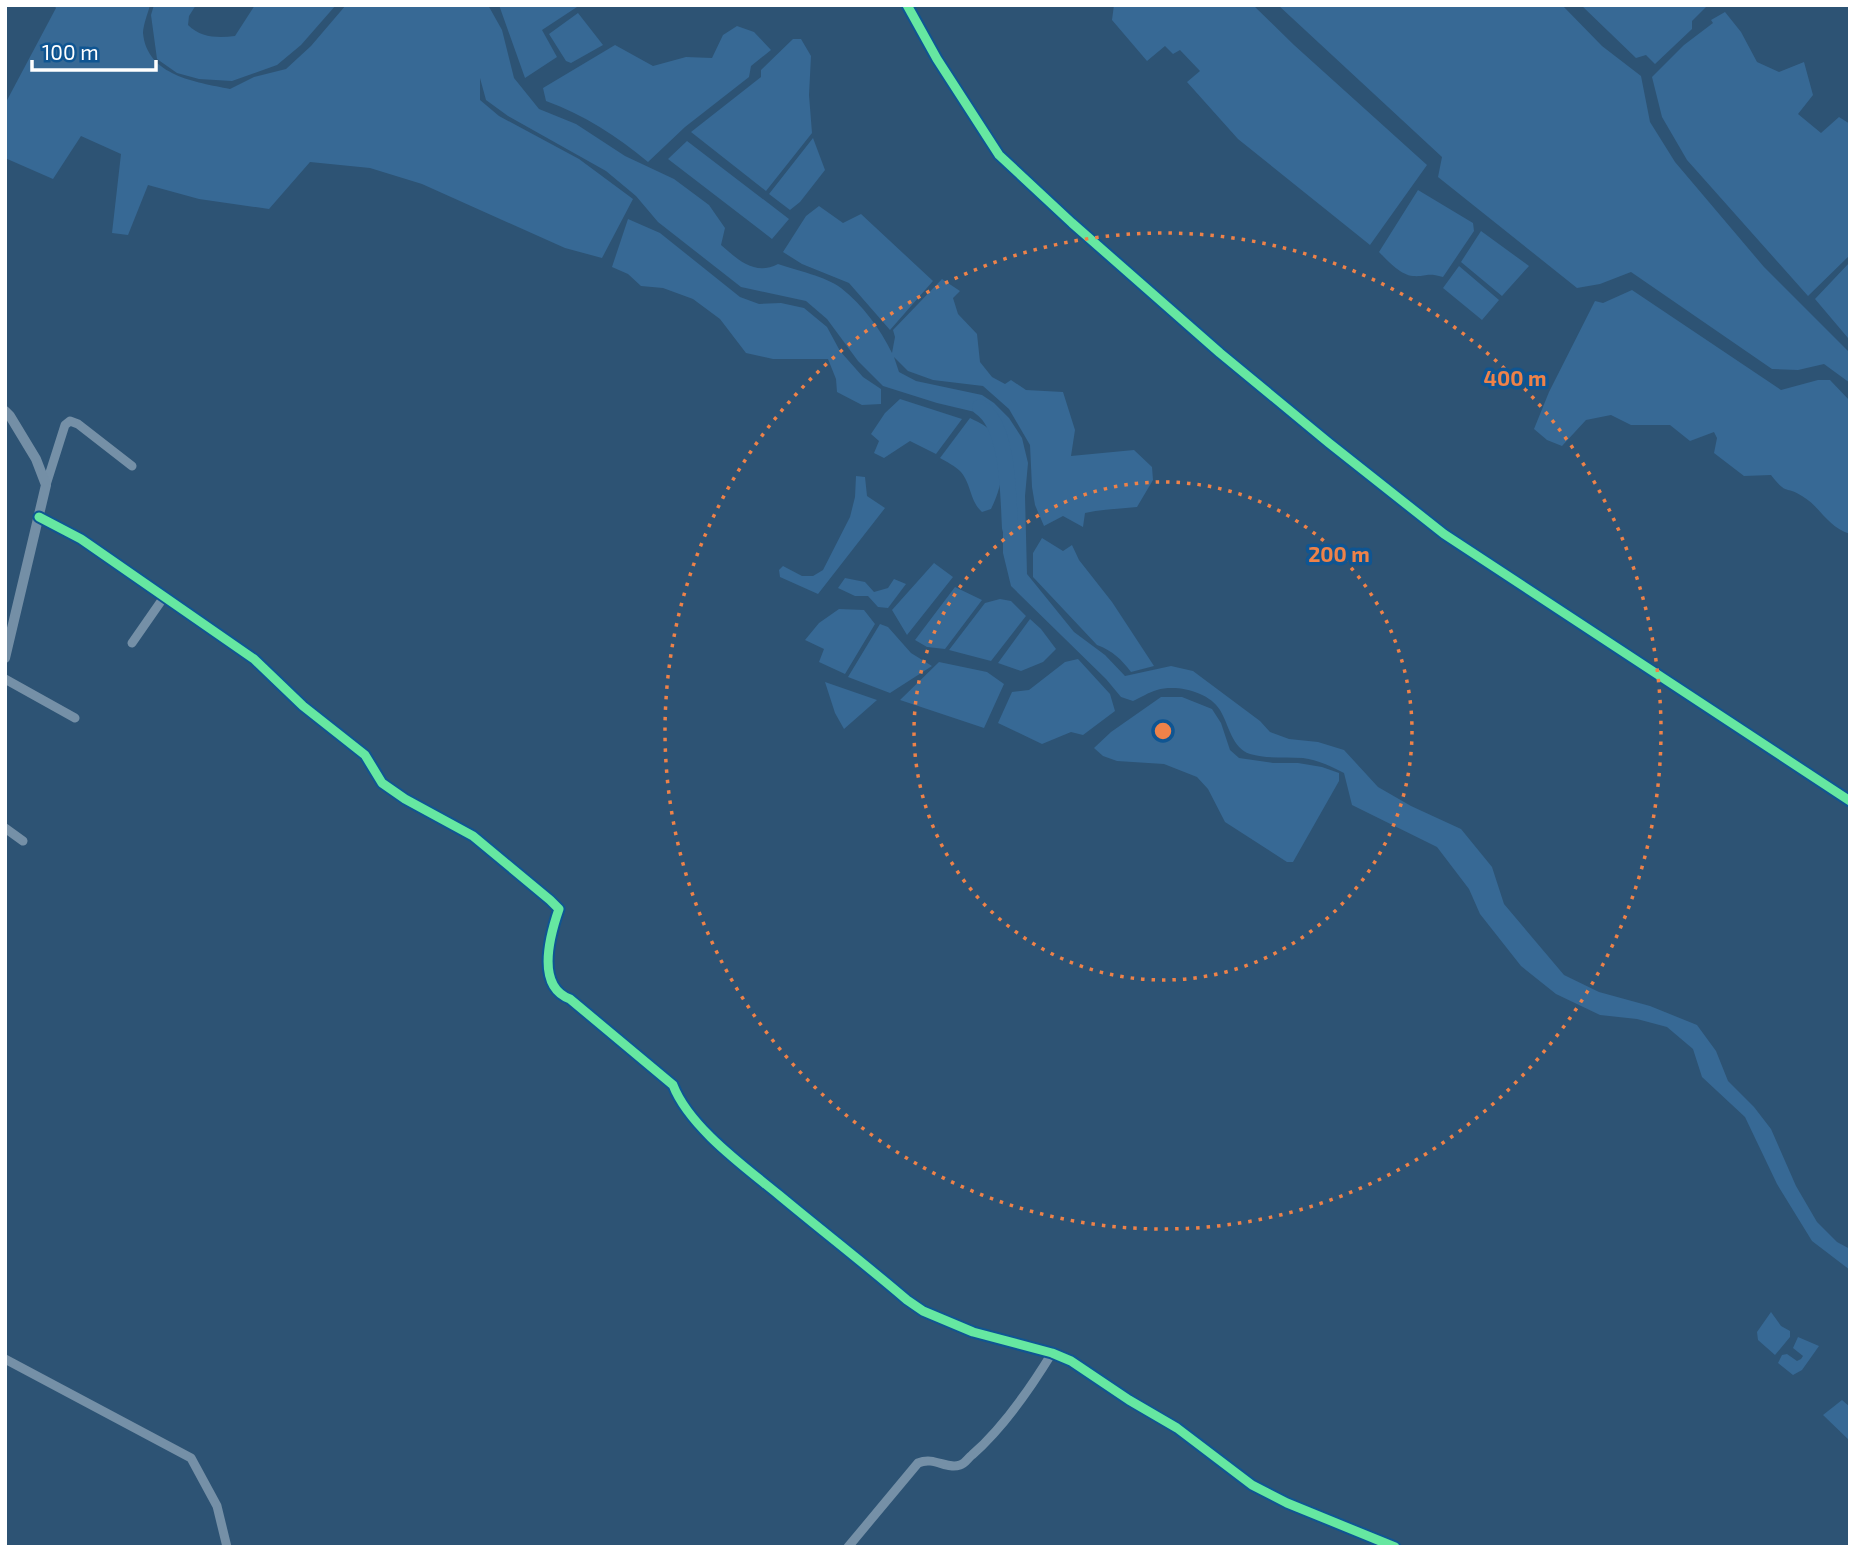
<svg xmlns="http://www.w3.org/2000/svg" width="1855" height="1552" font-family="'Exo 2',sans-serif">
<rect width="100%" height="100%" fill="#2d5374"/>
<path fill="#376995" d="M54 5H150C148 13 143 25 143 33 147 76 196 82 230 89L254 77 286 69 311 46 346 5H488L502 30 514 78 539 109 576 124 625 156 674 179 709 205 725 228 721 245C738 260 755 276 778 264 798 271 825 276 841 288 863 305 880 329 892 353L895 337 893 330 942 279 960 291 953 298 958 314 977 334 980 362 992 377 1005 384 1011 380 1026 390 1063 392 1075 430 1071 456 1134 450 1152 467 1153 480 1137 507C1120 509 1102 509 1085 513L1083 527 1063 516 1044 526 1035 505 1032 487 1030 445 1009 409 983 386 933 380 908 371 894 357 899 372 916 381 982 395 994 403 1009 418 1022 438 1028 463 1025 496 1027 574 1074 632 1105 655 1125 676 1171 666 1193 671 1260 721 1270 732 1289 739 1318 742 1344 750 1378 787 1411 806 1461 829 1492 867 1504 904 1564 975 1599 992 1650 1006 1697 1025 1716 1051 1728 1081 1754 1107 1771 1129 1796 1186 1817 1222 1837 1242 1850 1249V1270L1812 1241 1777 1184 1745 1117 1702 1077 1693 1049 1667 1027 1637 1019 1600 1015 1556 994 1521 966 1480 914 1469 889 1437 847 1352 805 1344 773C1331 766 1317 760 1303 758 1285 757 1267 759 1250 754 1232 748 1229 725 1220 710 1209 692 1177 684 1157 690 1149 692 1140 698 1133 701L1121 697 1106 679 1011 586 1003 553V522L1013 490 1010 457 1003 429 975 412 937 403 883 386 858 361 827 319 806 301 741 287 658 222 636 196 606 171 508 116 486 100 480 78V100L499 116 579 159 633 199 602 258 565 248 422 184 370 168 310 162 269 209 199 199 148 185 128 235 112 233 121 154 81 136 53 179 5 158V104L56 8Z
M154 5H196L189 16 188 25C201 38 218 38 235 36L255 5H336L301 45 277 65 232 81 199 79 177 73 157 59 151 15Z
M499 5H576L577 7 542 30 557 57 525 78Z
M1114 5H1253L1294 45 1427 165 1370 245 1238 139 1187 82 1200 71 1180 50 1173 54 1165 46 1147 61 1112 20Z
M1278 5H1562L1602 46 1641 76 1650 122 1675 162 1764 267 1850 353V383L1824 364 1798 370 1772 369 1631 272 1600 284 1577 288 1438 177 1442 157Z
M1581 5H1708L1692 21V29L1655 64 1646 55 1636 58Z
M1725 12 1741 32 1757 62 1779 72 1804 62 1813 95 1798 114 1821 133 1839 117 1850 124V255L1808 296 1687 160 1662 117 1652 77 1684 45 1713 23 1711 20Z
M578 13 603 45 571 63 566 61 549 34Z
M737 26 754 32 771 50 751 66 749 77 685 127 648 162C617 136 584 115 546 101L543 88 615 45 653 66 686 57 712 58 723 35Z
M793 39H801L811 56 809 95 812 133 766 191 691 132 761 77V70Z
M813 138 825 170 800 202 790 210 769 194Z
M687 141 789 219 772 239 668 159Z
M1418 190 1473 223 1474 231 1443 277C1426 272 1426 277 1413 276 1400 275 1387 260 1379 252Z
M819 206 843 223 861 214 933 281 890 330 849 283 802 264 783 252 806 216Z
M628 219 660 233 740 297 759 304 781 303 804 308 827 327 840 351 863 377 881 389V404L862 405 837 392 836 379 828 359H773L746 353 720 319 693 299 663 288 641 286 628 274 612 267Z
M1481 231 1529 266 1502 296 1461 262Z
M1850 262V336L1848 338 1815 299Z
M1459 266 1499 300 1482 320 1443 288Z
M1632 290 1781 390 1818 380H1830L1850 401V534C1826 526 1821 507 1802 496 1785 485 1787 496 1771 475L1744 476 1714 453 1717 438 1714 432 1690 441 1670 425H1631L1611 415 1586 420 1562 446 1547 440 1534 429 1549 392 1595 301 1603 303Z
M900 399 962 419 936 454 910 441 884 458 874 453 879 441 871 434 885 413Z
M970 418C976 421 985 425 990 430 1010 451 1003 485 991 509L982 512C969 500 972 484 960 471 955 466 947 462 940 458Z
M856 476 865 477 867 496 885 508 818 594 780 577 779 570 783 566 802 576H813L823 570 850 517 855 497Z
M1042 538 1063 551 1072 545 1079 560 1112 602 1154 666 1131 672C1121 659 1113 651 1097 645L1033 577V553Z
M934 563 953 577 907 635 892 610Z
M845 578 865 582 874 592 888 588 894 579 906 584 888 608 878 607 868 596H855L838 588Z
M955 587 982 600 945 649 927 647 915 640Z
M1000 599 1011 601 1026 616 991 661 949 650 985 603Z
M839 609 864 610 875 624 845 674 819 662 824 649 805 640 819 623Z
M1030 619 1041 629 1056 649 1043 662 1021 671 998 663Z
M880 624 888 627 911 653 932 666 890 693 848 677Z
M1078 659 1110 694 1115 711 1083 735 1071 732 1042 744 998 723 1012 692 1029 690 1065 662Z
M939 662 987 672 1004 684 984 728 900 700Z
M825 682 877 700 844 729 835 713Z
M1161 697H1182L1212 709 1221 723 1230 750 1239 758 1273 763H1298L1322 767 1339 773V781L1293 862H1287L1225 822 1208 789 1197 777 1164 764 1117 761 1103 756 1094 748 1111 732Z
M1771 1312 1781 1326 1790 1331V1337L1775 1355 1758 1340 1757 1332Z
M1798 1337 1819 1346 1802 1370 1793 1375 1778 1363 1782 1355 1787 1354 1797 1361 1801 1359 1803 1356 1793 1348Z
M1842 1400 1850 1407V1441L1823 1415Z"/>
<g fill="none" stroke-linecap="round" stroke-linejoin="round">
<path stroke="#376995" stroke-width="16" d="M980 407C1009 426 1008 495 1010 528"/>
<path stroke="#7590a7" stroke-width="9" d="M907 5 937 59 999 155 1072 223 1220 353 1329 443 1444 534 1850 801
M46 485 65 425 70 421 78 424 132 466
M39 517 81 539 254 659 303 706 365 755 382 783 405 799 473 836 550 900 559 909C550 935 535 986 570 999L673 1085C689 1127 745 1167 779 1195 821 1230 865 1264 907 1300L923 1311 973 1332 1052 1353 1071 1361 1129 1400 1177 1428 1252 1485 1287 1503 1395 1547
M132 643 164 597
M5 679 75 718
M5 828 23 841
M5 1359 191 1458 217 1506 227 1547
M848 1547 918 1463C935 1456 946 1470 960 1465 965 1464 968 1458 972 1455 1004 1427 1030 1389 1052 1353"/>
<path stroke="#748fa6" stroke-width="10" d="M5 411 10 416 36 459 46 485 5 658"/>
<defs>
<path id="cycleway" d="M907 5 937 59 999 155 1072 223 1220 353 1329 443 1444 534 1850 801
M39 517 81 539 254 659 303 706 365 755 382 783 405 799 473 836 550 900 559 909C550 935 535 986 570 999L673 1085C689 1127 745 1167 779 1195 821 1230 865 1264 907 1300L923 1311 973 1332 1052 1353 1071 1361 1129 1400 1177 1428 1252 1485 1287 1503 1395 1547"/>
</defs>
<use href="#cycleway" stroke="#0f5592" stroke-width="13"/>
<use href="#cycleway" stroke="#66e7a1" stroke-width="9"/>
</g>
<g fill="none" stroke="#ee8249" stroke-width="3.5" stroke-dasharray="3.5 7">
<circle cx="1163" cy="731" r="249"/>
<circle cx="1163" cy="731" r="498"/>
</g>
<circle cx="1163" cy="731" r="10" fill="#ee8249" stroke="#0f5592" stroke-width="3.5"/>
<g font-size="21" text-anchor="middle" font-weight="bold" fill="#ee8249" stroke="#0f5592" stroke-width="7" stroke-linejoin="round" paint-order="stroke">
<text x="1515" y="386">400 m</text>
<text x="1339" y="562">200 m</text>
</g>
<rect width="1855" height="1552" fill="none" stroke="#ffffff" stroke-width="14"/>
<path d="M32 60v10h124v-10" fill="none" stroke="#ffffff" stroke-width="3.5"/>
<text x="42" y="60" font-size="21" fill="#ffffff" stroke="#0f5592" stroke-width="5" paint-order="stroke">100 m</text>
</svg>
